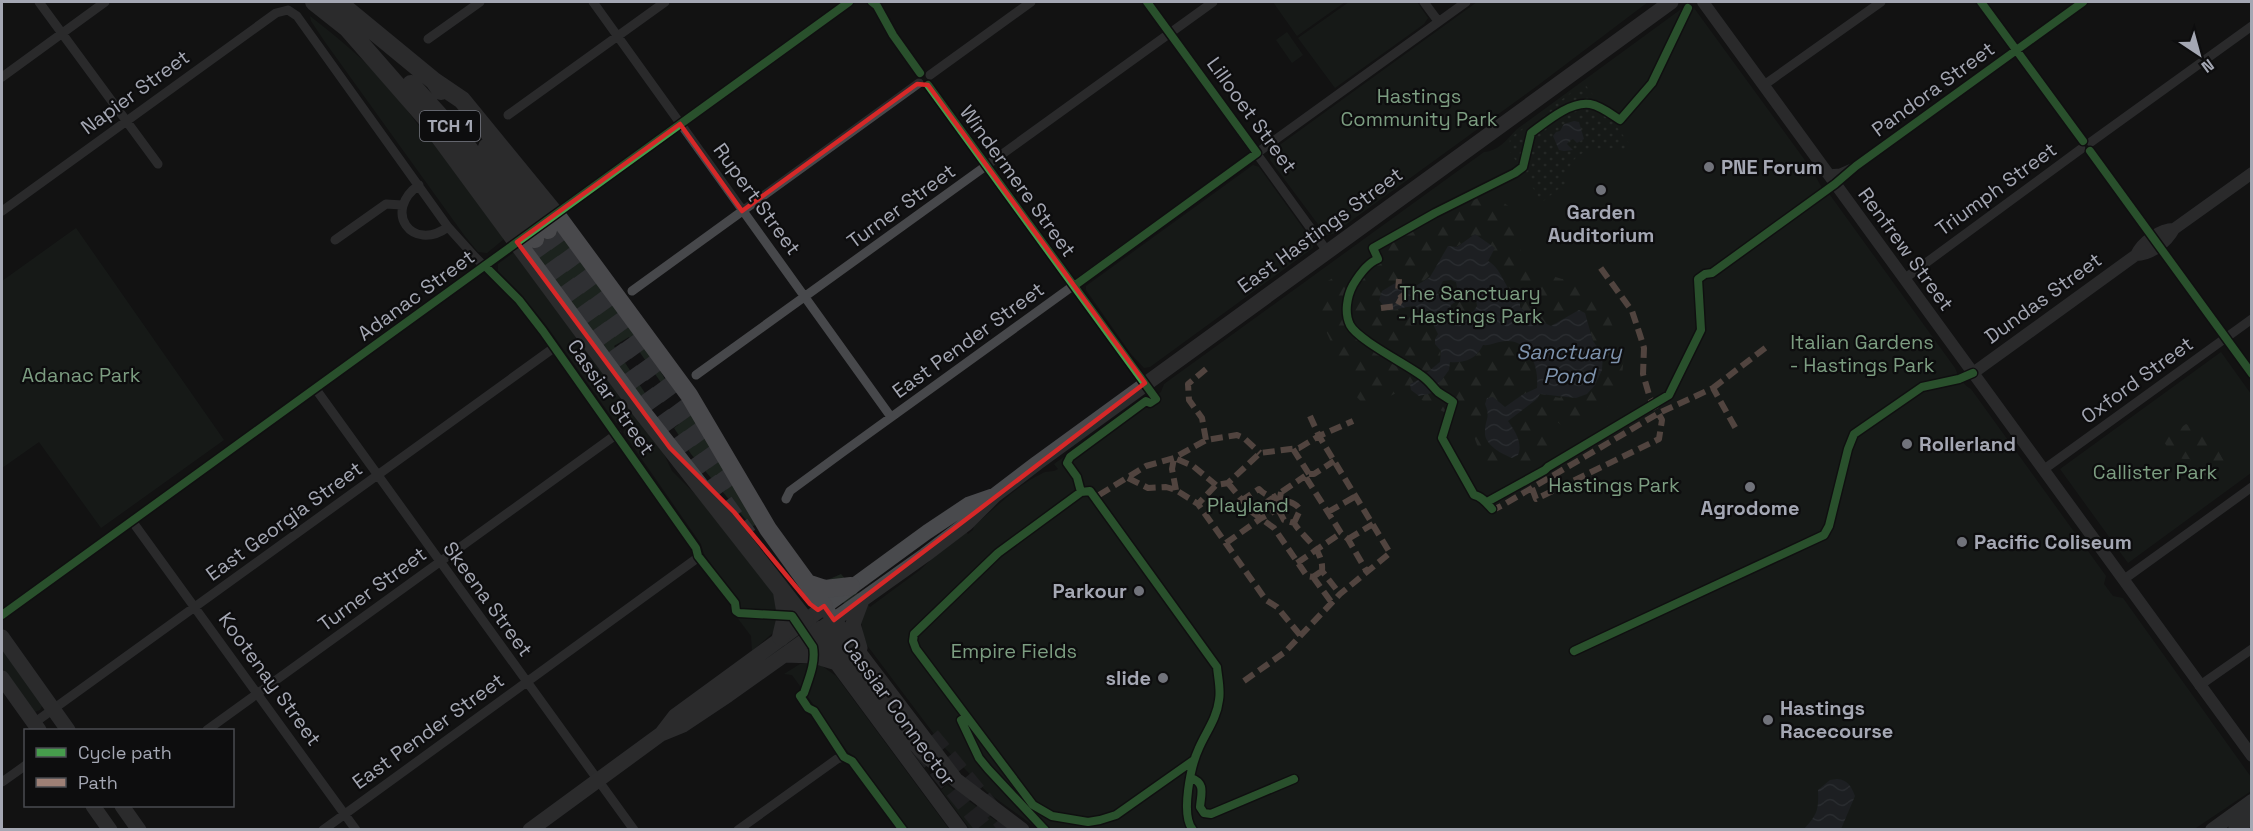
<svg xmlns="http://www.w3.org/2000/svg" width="2253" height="831" font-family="'Space Grotesk',sans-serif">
<defs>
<pattern id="forest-firs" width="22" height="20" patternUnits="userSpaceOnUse" patternTransform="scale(1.5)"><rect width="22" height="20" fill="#1c231e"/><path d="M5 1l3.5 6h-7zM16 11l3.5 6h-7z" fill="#3a403c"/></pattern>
<pattern id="garden-dots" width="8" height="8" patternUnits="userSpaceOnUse" patternTransform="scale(1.5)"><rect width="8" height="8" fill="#1c231e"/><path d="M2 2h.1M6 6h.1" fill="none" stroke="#3a403c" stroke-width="1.8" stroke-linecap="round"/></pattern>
<pattern id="water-waves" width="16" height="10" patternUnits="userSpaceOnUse" patternTransform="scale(1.5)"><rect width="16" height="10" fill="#2a3037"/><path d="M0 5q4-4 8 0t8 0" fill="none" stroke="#464b52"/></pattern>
</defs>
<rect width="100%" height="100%" fill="#121213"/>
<path fill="#1c231e" d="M1273 2H1345L1297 36Z
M1349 2H1417L1428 18 1424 24 1335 88 1298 38Z
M1477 2H1648L1537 86 1333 234 1326 235 1270 160V152Z
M1691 5 1694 8 1812 170 1822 188 1830 195 1955 368C1958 376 1964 386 1971 389L2106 576 2104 584 2113 596 2123 598 2251 777V791L2193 830 1038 829 987 792 943 746 863 640 862 625 825 581 841 574 870 607 920 570 938 553 966 532 968 534 973 530 974 526C994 509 1018 485 1041 474 1047 470 1052 473 1058 469L1054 464 1142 400 1149 401 1161 392 1164 384 1484 152C1499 151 1507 139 1517 129L1684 7Z
M310 16C338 38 369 63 392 91 409 111 422 134 443 151L505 237 504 239 487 253 478 252 464 235 325 42 311 21Z
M1287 32 1303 55 1292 63 1276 40Z
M1253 165 1259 167 1313 242V248L1150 367 1144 368 1131 354 1086 290V286Z
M560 227 647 349 665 379 662 384 629 337 614 346 647 396 637 395 531 248Z
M76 228 224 440 101 528 39 442 2 468V281Z
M517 250 663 452 672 471 704 503 780 600 775 631 752 651 751 636 736 616 740 610V604L704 554 701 544 623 432 630 422 628 419 621 424 616 423 546 325 521 294 498 271V264Z
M2221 352 2251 394V473L2128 563 2060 469Z
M693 413 758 523 752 527 691 454 674 428Z
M2 646 43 704 40 710 35 712 31 710 2 668Z
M811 663 822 666 836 676 949 829H909L855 757 848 752 792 675 784 674 800 664Z
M947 785 1007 829H970L941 790Z"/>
<path fill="url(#forest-firs)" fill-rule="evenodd" d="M1489 192 1511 208 1519 225 1522 269 1533 270 1562 279 1571 278 1588 284 1601 299 1624 353 1622 378 1610 404 1598 416 1580 424 1564 427 1556 421 1546 430 1552 450 1536 466 1525 461 1510 466 1484 463 1470 426 1403 390 1366 407 1355 395 1317 311 1319 296 1328 281 1379 249ZM1475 235 1488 261 1505 280 1519 307 1530 316 1551 326 1579 310 1584 313 1593 341 1603 355 1560 398 1540 394C1528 412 1504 423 1485 431L1489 414 1537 388C1538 369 1531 340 1506 341 1498 341 1491 346 1483 345 1477 360 1463 363 1450 361L1449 370 1432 393 1418 380 1440 362C1443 337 1433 321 1415 306H1408L1382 291 1393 284H1406L1411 289C1432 278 1437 267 1447 246L1456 247Z
M1446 280H1453L1462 293 1467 292 1476 299 1478 306 1473 312 1464 313 1458 318 1449 312 1451 305 1457 301 1455 298 1443 299 1437 293Z
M2186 424 2199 430 2210 441 2225 445 2219 452 2224 461 2209 463V474L2202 478C2199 470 2193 467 2190 459H2183L2172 455 2163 440Z"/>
<path fill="url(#garden-dots)" d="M1584 83 1634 150C1612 148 1578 143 1569 169 1567 175 1564 176 1566 183L1542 202 1509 150 1510 138Z"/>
<path fill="url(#water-waves)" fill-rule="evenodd" d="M1574 121 1579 122 1584 139 1577 143 1573 139 1569 141 1567 144 1573 150 1564 151 1559 150 1553 136 1556 132 1560 131 1564 124Z
M1475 234 1495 248 1488 261C1504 270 1504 292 1520 299V307L1530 316 1551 326 1579 310 1585 313 1593 341 1603 355 1602 370 1595 385 1587 394 1576 398 1540 394 1537 399 1508 421C1515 431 1523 443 1518 455L1512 458C1502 454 1484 445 1485 432 1485 419 1491 418 1485 404L1487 398 1493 397 1505 407 1522 395 1537 388C1539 369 1531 340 1506 341 1498 341 1491 346 1483 345 1476 360 1464 363 1450 362L1449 370 1432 393 1419 396 1411 390 1410 384 1418 380 1440 362 1441 351 1435 344V339L1438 334 1433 324 1415 306C1405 306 1397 311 1387 310L1379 300 1382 291C1394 284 1400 277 1411 289L1430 277 1448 246 1457 247ZM1451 280 1456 282 1458 293 1467 292 1476 299 1477 306 1473 312 1465 313 1458 318 1449 312 1451 305 1458 300 1455 298 1443 299 1437 293 1443 281Z
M1837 779C1848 780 1851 786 1855 796L1841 829H1804C1817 815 1819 810 1818 790L1830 780Z"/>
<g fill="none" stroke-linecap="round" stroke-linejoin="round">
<path stroke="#2f3033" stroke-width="18" stroke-dasharray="18 9" stroke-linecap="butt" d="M548 230 735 486
M535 239 748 535
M931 736 1009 830
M920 748 986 830"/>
<path stroke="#47484b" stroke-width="9" d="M39 2 158 164
M593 2 891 417
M872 2 877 6 893 35 920 73
M1147 2 1327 251
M1424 2 1438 21
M1981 2 2083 141
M428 39 480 2
M930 75 1031 2
M2 77 105 2
M928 85 1145 383
M1764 85 1881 2
M508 115 665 2
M2091 142 2252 26
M2090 151 2153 238
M1828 174 1840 173 1856 166 2083 2
M419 185C382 211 412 253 448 227
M2 211 276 13 288 10 297 16 448 227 475 257 519 300 543 331 696 548 698 556 696 559 323 830
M553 216 849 2
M335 240 386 204 402 205
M2159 246 2252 374
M1904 279 2081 149
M632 291 919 83
M696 375 1213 2
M315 388 634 830
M2043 470 2252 319
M786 499 790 491 843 452 1466 2
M132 521 356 830
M2123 580 2252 487
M2 615 520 240
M2199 686 2252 649
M808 708 814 711 844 757 852 761 903 830
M34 723 555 347
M207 730 617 434
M2 782 26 765
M738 830 837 759 844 757"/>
<path stroke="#47484b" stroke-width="12" d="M1703 2 2252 756
M2136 255C2151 255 2167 242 2174 229L2252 173
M1973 373 2136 255C2142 242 2160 229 2174 229"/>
<path stroke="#4b4c4f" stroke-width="14" d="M2212 830 2252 801
M2235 830 2252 817"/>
<path stroke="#494a4d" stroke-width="15" d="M829 613 956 780 1022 830
M810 627 960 830
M821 628C864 667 889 723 932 761
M2 637 68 730
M860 648 853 624 862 600
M785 655 814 656 837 663
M2 678 39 730
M662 733 675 716 927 532 969 504 992 496
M93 806 110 830
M122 806 139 830
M530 830 661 734 683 725 728 695 925 555 967 523 995 495 1037 463 1671 2"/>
<path stroke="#49494c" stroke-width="18" d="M314 2 357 36
M338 2 434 81 441 91
M348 29 424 116 639 408 805 620
M434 81 462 100 561 221 689 395 768 529 824 606
M411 84 467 146 535 239
M487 147 548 230
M807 583 825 589 851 586
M781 637 786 616 782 592"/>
<path stroke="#9e8076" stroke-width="6" stroke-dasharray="12 6" stroke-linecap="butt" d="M1381 308 1397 306 1402 297 1398 292 1399 279
M1713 388 1769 345
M1206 440 1202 418 1189 400 1188 384 1206 369
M1293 449 1309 474 1305 476 1341 533 1348 539 1367 572
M1309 474H1314L1334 461
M1128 478 1148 488 1166 487 1176 490 1198 504
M1228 483 1252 512 1274 528 1307 576 1313 577 1322 571
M1532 488 1536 499 1659 439 1662 420 1650 398 1643 374 1644 348 1640 335 1632 311 1600 267
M1176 490 1172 469 1174 458 1193 466 1216 485
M1281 492 1278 509 1284 520 1294 523C1304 539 1324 549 1322 571L1340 594
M1099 495 1146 466 1174 458 1206 440 1237 435 1244 438 1260 453
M1241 501 1259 489C1272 503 1294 497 1300 510L1294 523
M1491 508 1493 510 1503 505 1659 413 1713 388 1736 429
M1252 512 1305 476
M1328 512 1356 496
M1348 539 1373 524
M1226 543 1260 519 1278 509
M1297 563 1341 533
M1313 577 1332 603
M1300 635 1277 607 1266 600 1198 504 1216 485 1228 483 1260 453 1299 448 1319 436 1353 421
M1244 681 1285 652 1340 594 1390 553 1319 436 1310 416"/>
<defs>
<path id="cycleway" d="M872 2 877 6 893 35 920 73
M1981 2 2083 141
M928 85 1156 399 1150 403 1146 401 1070 457 1067 463 1077 477 1081 492
M2090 151 2252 374
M485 266 519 300 543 331 696 548 698 556 735 603 736 611 739 613 792 616 813 647C816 662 809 678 804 693L800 696 808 708 814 711 844 757 852 761 903 830
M1074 286 1257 153 1147 2
M1487 502 1545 470 1548 467 1669 395 1701 330 1698 279 1705 274 1712 273 1835 184 1856 166 2083 2
M1492 509C1487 503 1481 496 1474 495L1442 438 1453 402C1448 398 1442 395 1438 392 1432 386 1429 381 1422 376 1406 364 1358 340 1350 325 1344 313 1347 296 1353 285 1359 275 1367 263 1378 259L1373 248 1435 213 1515 173 1523 167 1531 133C1546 122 1570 101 1590 104 1601 106 1611 114 1620 120L1652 83 1688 8
M2 615 849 2
M1574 651 1824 535 1829 526 1848 449 1854 434 1922 387 1959 379 1973 373
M961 720 979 758 988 769 1045 830
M1191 778C1206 783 1201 794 1200 807L1204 813 1211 814 1294 779
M1193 830C1180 815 1191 765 1199 748 1206 732 1217 718 1219 700 1221 690 1218 678 1217 667L1090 491 1081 492 998 553 914 634 913 641 916 649 1033 805 1052 816 1088 822 1100 820 1116 815 1194 760"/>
</defs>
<use href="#cycleway" stroke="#0d0d0e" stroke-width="11"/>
<use href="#cycleway" stroke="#469c4c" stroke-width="8"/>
</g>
<path d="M0 0H2253V831H0ZM917 84 928 85 1145 383 834 620 824 606 818 610 810 604 734 512 670 448 517 242 680 124 742 211Z" fill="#121213" fill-opacity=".55" fill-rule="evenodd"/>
<path fill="none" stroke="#d62828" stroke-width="4.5" stroke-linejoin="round" d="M917 84 928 85 1145 383 834 620 824 606 818 610 810 604 734 512 670 448 517 242 680 124 742 211Z"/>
<g fill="#71737b" stroke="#0d0d0e" stroke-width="2">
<circle cx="1709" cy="167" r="6"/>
<circle cx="1601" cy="190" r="6"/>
<circle cx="1907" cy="444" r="6"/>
<circle cx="1750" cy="487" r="6"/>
<circle cx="1962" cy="542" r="6"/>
<circle cx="1139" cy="591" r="6"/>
<circle cx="1163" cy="678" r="6"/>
<circle cx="1768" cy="720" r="6"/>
</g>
<g text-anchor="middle" stroke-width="4.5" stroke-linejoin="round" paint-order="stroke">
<rect fill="#0d0d0e" stroke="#777982" stroke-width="1.5" x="420" y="111" width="60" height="30" rx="4.5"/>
<g font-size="18" font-weight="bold" fill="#a4a7b3">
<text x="450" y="132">TCH 1</text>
</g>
<g font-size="20" fill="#a4a7b3" stroke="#0d0d0e">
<text transform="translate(1933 89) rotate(-36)" y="7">Pandora Street</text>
<text transform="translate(135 92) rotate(-36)" y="7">Napier Street</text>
<text transform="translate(1252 115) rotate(54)" y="7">Lillooet Street</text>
<text transform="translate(1018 181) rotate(54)" y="7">Windermere Street</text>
<text transform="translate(1996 189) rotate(-36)" y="7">Triumph Street</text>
<text transform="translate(757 199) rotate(54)" y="7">Rupert Street</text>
<text transform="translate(901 206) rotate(-36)" y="7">Turner Street</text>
<text transform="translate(1320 230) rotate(-36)" y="7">East Hastings Street</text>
<text transform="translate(1906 249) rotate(54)" y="7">Renfrew Street</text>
<text transform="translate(416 295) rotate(-36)" y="7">Adanac Street</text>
<text transform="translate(2043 298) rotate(-36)" y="7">Dundas Street</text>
<text transform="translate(968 340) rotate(-36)" y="7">East Pender Street</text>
<text transform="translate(2137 380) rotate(-36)" y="7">Oxford Street</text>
<text transform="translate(611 397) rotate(55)" y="7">Cassiar Street</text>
<text transform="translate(284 521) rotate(-36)" y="7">East Georgia Street</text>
<text transform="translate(372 589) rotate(-36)" y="7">Turner Street</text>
<text transform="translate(488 599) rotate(54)" y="7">Skeena Street</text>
<text transform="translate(270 679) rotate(54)" y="7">Kootenay Street</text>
<text transform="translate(899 712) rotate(54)" y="7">Cassiar Connector</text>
<text transform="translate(428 731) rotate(-36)" y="7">East Pender Street</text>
</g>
<g font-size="20" fill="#7c9d81" stroke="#0d0d0e">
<text x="1419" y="103">Hastings<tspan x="1419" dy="23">Community Park</tspan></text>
<text x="1470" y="300">The Sanctuary<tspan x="1470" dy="23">- Hastings Park</tspan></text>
<text x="1862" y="349">Italian Gardens<tspan x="1862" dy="23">- Hastings Park</tspan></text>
<text x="81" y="382">Adanac Park</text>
<text x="2155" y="479">Callister Park</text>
<text x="1614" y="492">Hastings Park</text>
<text x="1248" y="512">Playland</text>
<text x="1014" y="658">Empire Fields</text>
</g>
<g font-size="20" font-weight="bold" fill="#a4a7b3" stroke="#0d0d0e" text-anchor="start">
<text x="1721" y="174">PNE Forum</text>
<text x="1601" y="219" text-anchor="middle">Garden<tspan x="1601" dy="23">Auditorium</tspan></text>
<text x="1919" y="451">Rollerland</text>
<text x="1750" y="515" text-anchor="middle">Agrodome</text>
<text x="1974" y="549">Pacific Coliseum</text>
<text x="1127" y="598" text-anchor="end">Parkour</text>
<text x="1151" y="685" text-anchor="end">slide</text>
<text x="1780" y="715">Hastings<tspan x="1780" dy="23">Racecourse</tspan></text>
</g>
<g font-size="21" font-style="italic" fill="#7d92ac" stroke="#0d0d0e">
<text x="1569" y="359">Sanctuary<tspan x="1569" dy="24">Pond</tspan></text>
</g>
</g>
<rect width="2253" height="831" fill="none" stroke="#a4a7b3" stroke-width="6"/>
<rect x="24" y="729" width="210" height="78" fill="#0d0d0e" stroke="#494b50" stroke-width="1.5"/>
<rect x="36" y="748" width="30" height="9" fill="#469c4c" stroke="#494b50" stroke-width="1.5"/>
<text x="78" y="759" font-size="18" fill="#a4a7b3">Cycle path</text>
<rect x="36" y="778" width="30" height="9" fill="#9e8076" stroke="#494b50" stroke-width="1.5"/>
<text x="78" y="789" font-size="18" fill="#a4a7b3">Path</text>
<g transform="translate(2199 54) rotate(144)" stroke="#0d0d0e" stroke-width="4.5" paint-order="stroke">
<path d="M0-4.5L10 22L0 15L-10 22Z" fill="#a4a7b3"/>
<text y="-9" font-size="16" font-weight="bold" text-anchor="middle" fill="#a4a7b3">N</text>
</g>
</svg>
